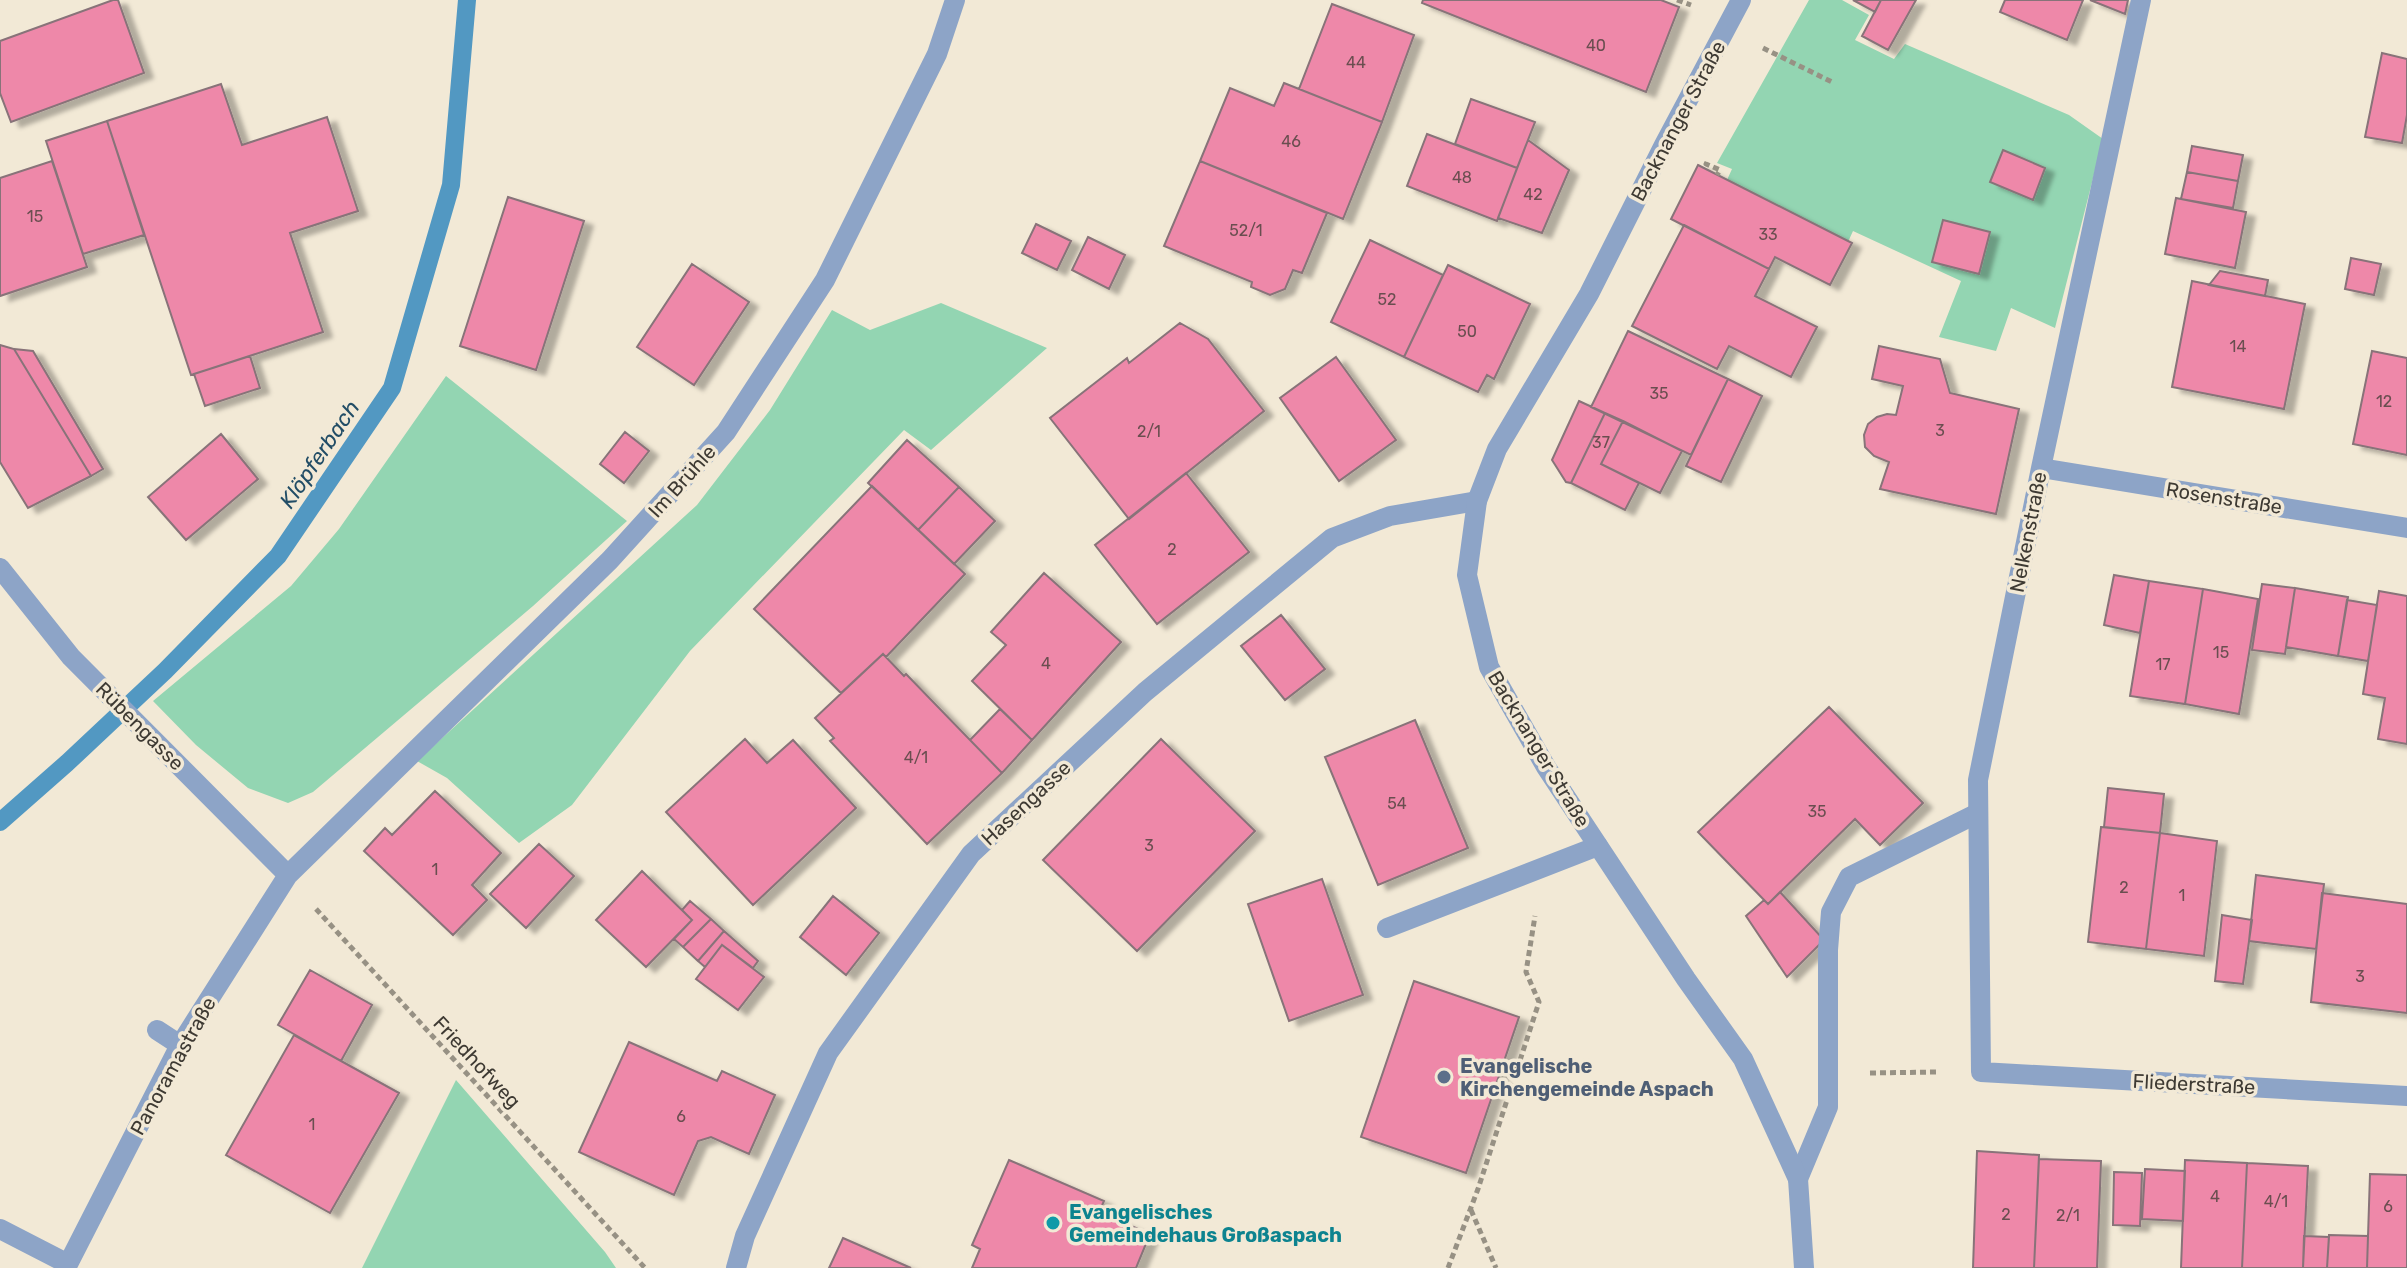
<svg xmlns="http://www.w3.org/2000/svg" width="2407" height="1268" font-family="Rubik,sans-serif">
<defs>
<filter id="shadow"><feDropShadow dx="9" dy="5" stdDeviation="2" flood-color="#0004"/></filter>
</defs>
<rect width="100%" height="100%" fill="#f2e9d6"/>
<path fill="#93d5b2" d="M1809 0H1842L1869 15 1855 40 1894 59 1905 44 2069 115 2103 139 2055 328 2011 308 1996 351 1939 337 1961 281 1853 231 1848 242 1727 180 1732 169 1717 163Z
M941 303 1047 348 931 450 904 430 690 651 572 805 519 843 447 778 417 761 697 505 770 410 832 310 870 330Z
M446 376 627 521 533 606 313 792 288 803 248 788 196 745 153 701 291 586 339 529Z
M456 1080 605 1252 616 1268H362Z"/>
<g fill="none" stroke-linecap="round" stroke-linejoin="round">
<path stroke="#5298c2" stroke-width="18" d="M0 822 67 763 165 671 278 556 392 388 451 185 467 0"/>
</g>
<path fill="#ee88a9" stroke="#887379" stroke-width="2" filter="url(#shadow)" d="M113 0H118L144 73 11 122 0 93V41Z
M1423 0H1661L1679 7 1646 92 1422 3Z
M1853 0H1881L1875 12Z
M1881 0H1916L1888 50 1862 36Z
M2005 0H2083L2067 40 2000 12Z
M2090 0H2128L2125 14Z
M1332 4 1414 35 1382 122 1299 89Z
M2382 53 2407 59V115L2402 143 2365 137Z
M1284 83 1382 122 1343 219 1200 161 1230 88 1274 106Z
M221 84 242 145 327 117 358 211 290 233 323 332 191 375 107 121Z
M1471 99 1535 122 1517 168 1455 144Z
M107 121 144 235 83 254 46 141Z
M1427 134 1517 168 1497 221 1407 186Z
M1528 140 1569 170 1542 233 1498 218Z
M2192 146 2243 155 2238 181 2187 172Z
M2003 150 2045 168 2033 200 1990 182Z
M52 161 87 267 0 296V178Z
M1200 161 1327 213 1302 273 1293 270 1285 289 1270 295 1251 287 1252 282 1164 246Z
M1698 165 1852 243 1830 285 1775 257 1769 269 1671 219Z
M2187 172 2238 181 2233 208 2181 199Z
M508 197 584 221 536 370 460 346Z
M2176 198 2246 212 2235 268 2165 254Z
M1943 220 1990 232 1979 274 1932 262Z
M1036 224 1071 241 1057 270 1022 253Z
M1684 225 1769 269 1755 296 1817 327 1791 377 1729 346 1717 369 1632 326Z
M1088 237 1125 255 1109 289 1072 270Z
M1370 240 1443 275 1404 357 1331 322Z
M2351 258 2381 264 2374 295 2345 289Z
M692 264 749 302 694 385 637 347Z
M1448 265 1530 304 1494 379 1487 375 1478 392 1404 357Z
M2220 271 2268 280 2265 296 2209 285Z
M2192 281 2305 304 2284 409 2172 387Z
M1180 323 1208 339 1264 411 1129 519 1050 418 1127 358 1129 363Z
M1628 331 1728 379 1691 455 1591 407Z
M0 345 14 349 91 476 28 508 0 462Z
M1879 346 1940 359 1950 393 2019 409 1996 514 1880 489 1889 462 1874 456 1865 447 1864 435 1868 424 1877 417 1887 414 1896 415 1903 386 1872 379Z
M14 349 33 351 103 469 91 476Z
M2372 351 2407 358V455L2353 444Z
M250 356 260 388 205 406 194 374Z
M1336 357 1396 440 1339 481 1280 398Z
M1728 379 1762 396 1721 482 1686 466Z
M1579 401 1605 413 1571 483 1566 482 1552 460Z
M1605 413 1623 421 1601 464 1639 483 1625 510 1571 483Z
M1623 421 1682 451 1660 493 1601 464Z
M625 432 649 451 624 483 600 464Z
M221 434 258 479 186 540 148 497Z
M907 440 959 487 918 530 868 483Z
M1186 473 1249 552 1157 624 1095 545Z
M872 486 965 574 886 657 883 654 841 693 754 609Z
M959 487 995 521 954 564 918 530Z
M1044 573 1121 642 1032 740 972 681 1006 645 991 632Z
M2114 575 2149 581 2140 633 2104 625Z
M2149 581 2203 589 2185 704 2130 696Z
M2262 584 2295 588 2285 654 2252 650Z
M2295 588 2348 597 2338 656 2286 647Z
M2203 589 2258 599 2239 714 2185 704Z
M2379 591 2407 596V744L2378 739 2385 698 2363 694Z
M2347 600 2377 605 2368 661 2338 656Z
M1281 615 1325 669 1285 700 1241 646Z
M883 654 904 676 906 674 1002 773 927 844 830 741 834 738 815 718Z
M1829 707 1923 803 1880 845 1855 819 1768 904 1698 832Z
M1000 709 1032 740 1002 773 970 740Z
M1415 720 1468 848 1378 885 1325 757Z
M745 739 767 763 793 740 856 808 753 905 666 812Z
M1161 739 1255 831 1137 951 1043 860Z
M2108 788 2164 794 2160 833 2104 827Z
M435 791 501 853 472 885 487 900 453 935 364 851 385 828 392 835Z
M2101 827 2160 833 2146 949 2088 942Z
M2160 833 2217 841 2204 956 2146 949Z
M539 844 574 876 526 928 490 894Z
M642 871 692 920 646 967 596 920Z
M2256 875 2324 884 2316 949 2249 941Z
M1322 879 1363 995 1289 1021 1248 904Z
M1780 892 1824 940 1787 977 1746 916 1764 900 1768 904Z
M2322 893 2407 904V1013L2311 1002Z
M833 896 879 933 846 975 800 937Z
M690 901 711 919 683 947 674 939 692 920 682 910Z
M2222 915 2252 920 2243 984 2215 981Z
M711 919 724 931 698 961 683 947Z
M724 931 758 961 753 968 722 945 705 967 698 961Z
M722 945 764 977 738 1010 696 979Z
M310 970 372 1005 341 1061 278 1025Z
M1414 981 1519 1017 1466 1173 1361 1137Z
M294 1035 399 1093 330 1213 226 1155Z
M629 1042 717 1081 722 1071 775 1095 749 1154 711 1137 698 1141 674 1195 579 1152Z
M1977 1151 2039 1155 2034 1268H1973Z
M2039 1159 2101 1161 2097 1268H2034Z
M1009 1160 1104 1201 1099 1212 1150 1234 1136 1268H972L980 1249 972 1245Z
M2185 1160 2247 1163 2242 1268H2181Z
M2247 1163 2308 1166 2303 1268H2242Z
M2145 1169 2185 1171 2183 1221 2142 1219Z
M2114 1172 2142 1173 2140 1226 2113 1225Z
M2370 1174 2407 1175V1268H2367Z
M2329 1235 2368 1236 2367 1268H2327Z
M2304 1236 2329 1237 2327 1268H2303Z
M843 1238 911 1268H829Z"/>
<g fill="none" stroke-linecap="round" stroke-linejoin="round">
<path stroke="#979184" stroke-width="5" stroke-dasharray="6 4" stroke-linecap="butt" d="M1677 0 1691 5
M1763 48 1832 82
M1707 162 1706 164 1720 170 1717 175
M316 909 645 1268
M1870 1073 1936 1072
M1471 1210 1496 1268
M1448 1268 1478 1189 1539 1002 1526 972 1535 916"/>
<path stroke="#8da4c7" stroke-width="20" d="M1387 928 1598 846
M157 1030 180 1045
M1798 1179 1828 1107V950L1831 912 1849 877 1978 813"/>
<path stroke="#8da4c7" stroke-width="20" d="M2141 0 2041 468 1978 780 1981 1072 2407 1096
M2041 468 2407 528
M0 568 71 657 288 875
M0 1229 68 1264
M66 1268 180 1045 288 875 610 560 726 432 825 280 937 54 955 0
M736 1268 745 1236 828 1053 971 854 1145 692 1332 538 1390 516 1477 501"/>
<path stroke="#8da4c7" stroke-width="20" d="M1741 0 1664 145 1589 294 1497 449 1477 501 1467 575 1489 667 1546 767 1686 979 1743 1059 1798 1179 1804 1268"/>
</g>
<circle fill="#5c6f8a" stroke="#f2e9d6" stroke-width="3" cx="1444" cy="1077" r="8"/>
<circle fill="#0f9aa8" stroke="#f2e9d6" stroke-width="3" cx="1053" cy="1223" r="8"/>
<g text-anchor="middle" stroke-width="7" stroke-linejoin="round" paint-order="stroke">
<g font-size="16" fill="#6a4e50">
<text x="1596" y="51">40</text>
<text x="1356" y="68">44</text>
<text x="1291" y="147">46</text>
<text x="1462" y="183">48</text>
<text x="1533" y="200">42</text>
<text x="35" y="222">15</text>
<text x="1246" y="236">52/1</text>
<text x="1768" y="240">33</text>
<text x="1387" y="305">52</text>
<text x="1467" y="337">50</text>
<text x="2238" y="352">14</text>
<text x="1659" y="399">35</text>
<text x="2384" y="407">12</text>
<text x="1940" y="436">3</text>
<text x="1149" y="437">2/1</text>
<text x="1601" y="448">37</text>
<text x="1172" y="555">2</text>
<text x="2221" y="658">15</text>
<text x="1046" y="669">4</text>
<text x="2163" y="670">17</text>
<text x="916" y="763">4/1</text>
<text x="1397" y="809">54</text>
<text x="1817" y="817">35</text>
<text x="1149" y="851">3</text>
<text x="435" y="875">1</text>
<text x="2124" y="893">2</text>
<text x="2182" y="901">1</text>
<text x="2360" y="982">3</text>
<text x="681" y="1122">6</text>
<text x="312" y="1130">1</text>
<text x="2215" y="1202">4</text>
<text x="2276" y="1207">4/1</text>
<text x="2388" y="1212">6</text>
<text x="2006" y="1220">2</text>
<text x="2068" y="1221">2/1</text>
</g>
<g font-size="20" fill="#3e3a33" stroke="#f2e9d6">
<text transform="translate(1678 121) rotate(-62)" y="7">Backnanger Straße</text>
<text transform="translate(682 481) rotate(-48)" y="7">Im Brühle</text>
<text transform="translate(2224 498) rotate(9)" y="7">Rosenstraße</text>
<text transform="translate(2028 532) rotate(-79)" y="7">Nelkenstraße</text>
<text transform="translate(140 726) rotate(45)" y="7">Rübengasse</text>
<text transform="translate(1539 749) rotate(59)" y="7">Backnanger Straße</text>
<text transform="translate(1026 803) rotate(-43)" y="7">Hasengasse</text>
<text transform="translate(477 1062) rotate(47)" y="7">Friedhofweg</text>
<text transform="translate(173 1066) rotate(-61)" y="7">Panoramastraße</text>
<text transform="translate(2194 1084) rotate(3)" y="7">Fliederstraße</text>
</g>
<g font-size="20" font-weight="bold" fill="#4e5e75" stroke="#f2e9d6" text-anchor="start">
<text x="1460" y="1073">Evangelische<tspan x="1460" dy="23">Kirchengemeinde Aspach</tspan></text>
</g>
<g font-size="20" font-weight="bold" fill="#0d838f" stroke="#f2e9d6" text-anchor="start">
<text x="1069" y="1219">Evangelisches<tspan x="1069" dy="23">Gemeindehaus Großaspach</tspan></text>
</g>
<g font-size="22" font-style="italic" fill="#224d66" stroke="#f2e9d6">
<text transform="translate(319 454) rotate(-56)" y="8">Klöpferbach</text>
</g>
</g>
</svg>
